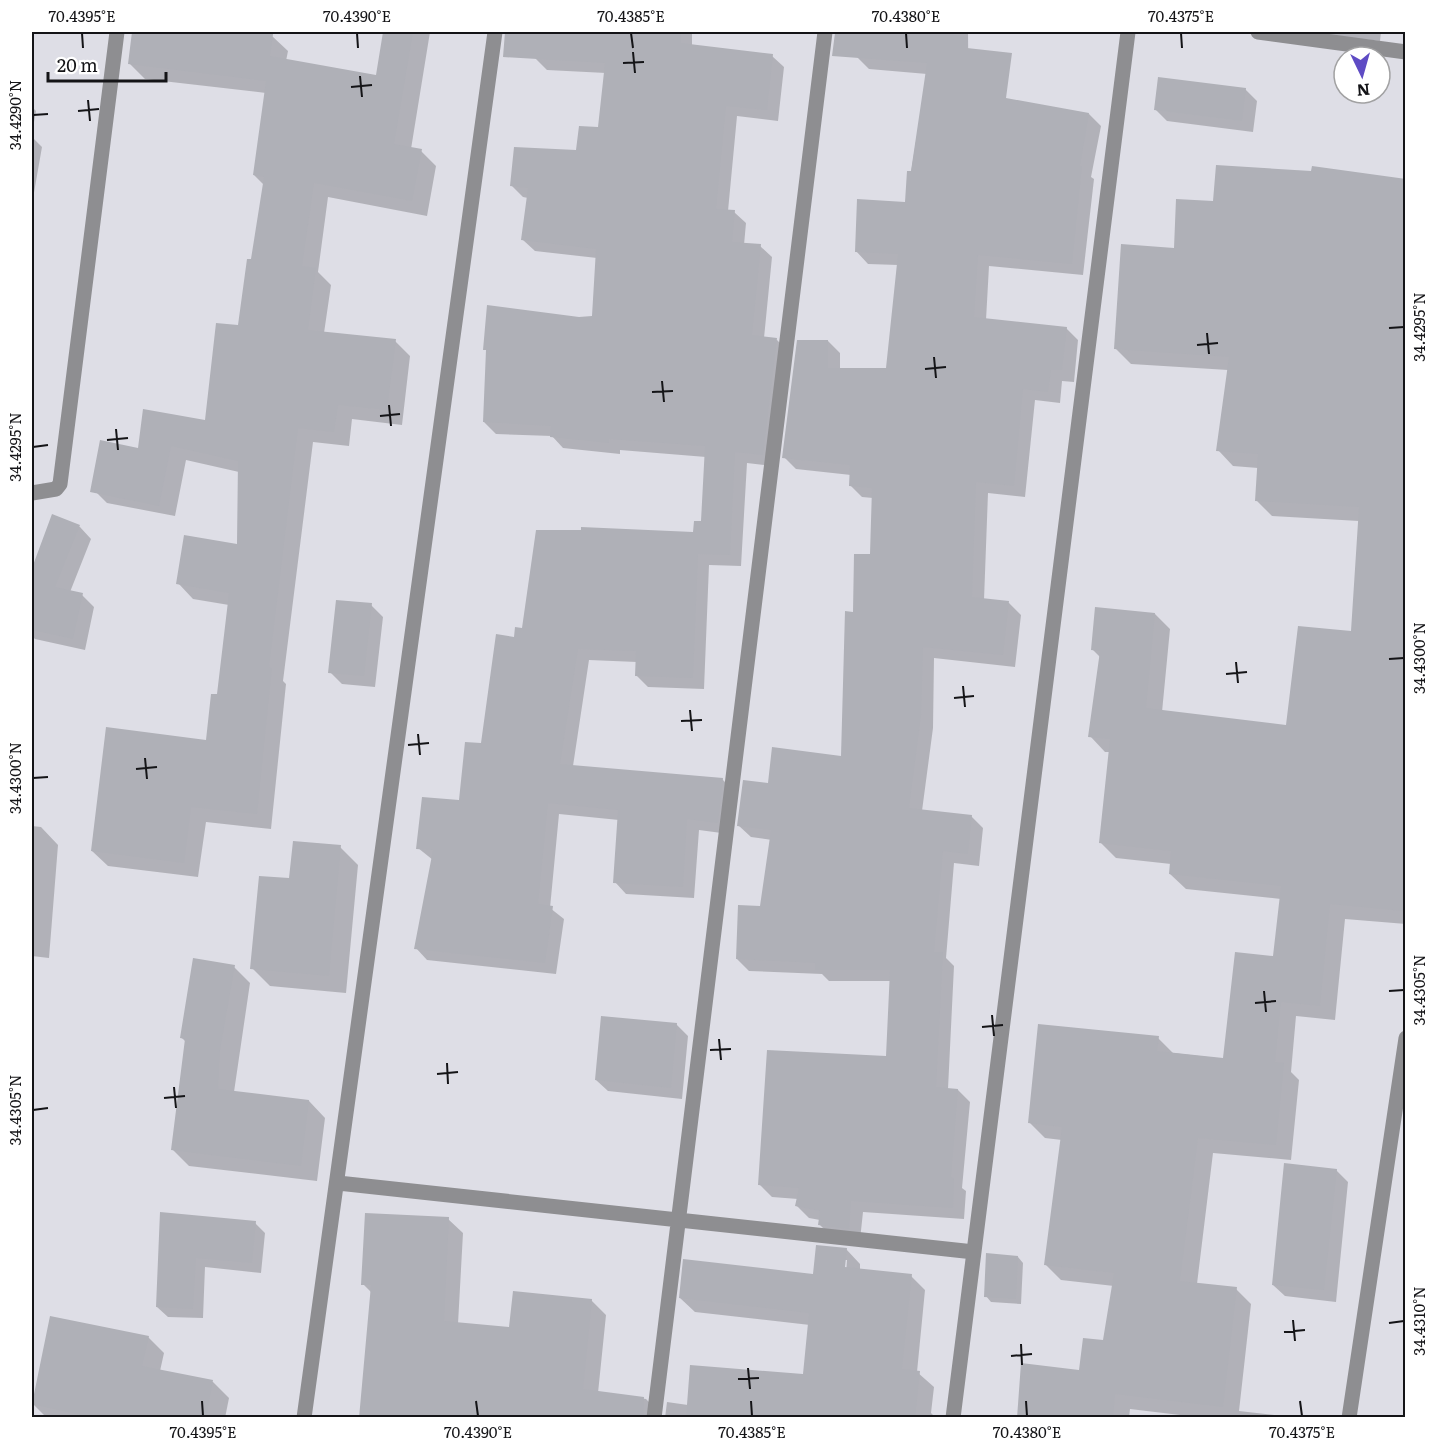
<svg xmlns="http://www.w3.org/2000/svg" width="1437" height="1449" font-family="Literata,serif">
<rect width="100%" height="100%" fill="#dedee6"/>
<path fill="#0003" fill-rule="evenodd" d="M134 32H240L272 36 288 51 286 61 377 76 385 32H430L411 149 421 151 436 166 427 216 328 197 318 272 331 285 324 333 395 341 410 356 402 425 352 419 349 446 313 442 283 681 286 684 271 829 206 822 198 877 108 866 92 851 208 742 218 696 229 605 193 599 178 583 238 546 239 472 186 460 175 516 107 503 92 488 139 449 207 422 239 326 253 261 264 185 254 175 266 93 145 79 130 64Z
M537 32H692V46L772 56 784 67 778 121 737 116 728 211 734 212 746 223 744 245 760 246 772 257 764 338 777 340 788 351 774 466 747 463 741 566 709 565 704 689 648 687 636 675 637 662 589 660 573 766 722 779 734 791 729 834 699 830 694 898 626 894 615 882 619 820 559 814 550 908 564 919 556 974 427 960 416 948 433 860 418 848 461 802 482 745 516 639 523 629 695 534 703 522 706 457 620 450V454L563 448 552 436 496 434 484 422 488 352 485 349 579 318 593 317 597 258 535 251 523 240 528 198 523 197 512 186 577 152 599 129 606 73 547 70 535 58Z
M859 32H968L969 147 1089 114 1101 126 1091 177 1094 179 1083 275 989 266 986 320 1066 328 1078 340 1074 382 1062 381 1060 403 1035 400 1025 497 988 493 984 600 1009 603 1021 615 1015 667 934 658 933 728 922 811 971 816 983 828 979 866 954 863 946 958 954 966 948 1089 958 1090 970 1102 962 1188 966 1191 964 1219 863 1212 860 1240 832 1237 820 1225V1220L809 1218 797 1206 798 1199 772 1197 760 1185 887 1058 891 981H829L822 974 749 971 737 959 762 907 772 840 751 837 738 825 769 784 842 757 854 613 872 555 873 498 862 497 850 485 851 475 796 469 784 457 828 341 840 353V369L888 370 898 265 868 264 856 251 906 203 927 74 869 69 857 57Z
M1296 32H1381L1380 41Z
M1245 89 1257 101 1253 132 1167 121 1155 109Z
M32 107 36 111 32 133Z
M32 137 42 147 32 204Z
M1406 181V924L1345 919 1335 1020 1296 1016 1291 1072 1299 1080 1291 1160 1213 1153 1197 1284 1236 1289 1251 1304 1239 1411 1300 1418H1205L1130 1409 1129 1418H1018L1081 1372 1105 1342 1114 1286 1061 1280 1046 1265 1062 1140 1045 1138 1030 1123 1158 1038 1173 1053 1225 1059 1275 958 1281 899 1186 889 1170 874 1171 864 1116 858 1101 843 1110 752H1105L1090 736 1100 657 1092 649 1155 614 1170 629 1162 712 1287 727 1353 633 1359 521 1272 516 1257 501 1258 468 1233 466 1218 450 1228 370 1131 364 1115 348 1175 249 1215 202Z
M53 516 80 527 91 539 70 592 82 595 94 607 85 650 35 639 32 636V572Z
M371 605 383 617 375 687 342 684 330 672Z
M32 826 41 827 58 845 49 958 32 956Z
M340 847 358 865 346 993 270 986 252 968 291 880Z
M234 967 250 983 234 1092 309 1101 325 1118 317 1181 189 1166 172 1149 186 1042 181 1037Z
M676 1024 688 1036 682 1099 608 1091 596 1080Z
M1336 1170 1348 1182 1336 1302 1285 1296 1273 1285Z
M162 1214 255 1223 265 1233 261 1273 205 1267 203 1318 168 1317 157 1307Z
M448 1219 463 1233 458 1324 511 1328 591 1300 606 1315 598 1393 646 1399 660 1413V1418H361L372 1293 363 1284Z
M846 1249 860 1264V1270L911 1276 925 1290 917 1372 934 1387 931 1413 936 1418H665L667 1402 688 1405 804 1376 810 1325 695 1312 680 1298 815 1275ZM844 1260H847L846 1275Z
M1018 1257 1023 1263 1021 1304 991 1302 986 1296Z
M148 1337 164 1353 160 1371 213 1382 229 1398 225 1418H47L33 1404Z"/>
<path fill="#afb0b7" d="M132 32H248L273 34 270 56 376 75 383 32H413L394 144 422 149 412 201 314 183 302 266 316 268 308 330 396 339 387 410 338 405 334 432 298 428 269 667 272 668 257 814 191 807 184 863 91 851 106 727 206 740 211 694H217L229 593 176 584 184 535 237 544 238 461 171 446 159 506 90 492 100 440 138 448 143 409 205 420 216 323 238 325 247 259H251L264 177 253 175 266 81 128 64Z
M505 32H681V43L773 54 767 110 726 106 716 209 735 210 732 242 761 244 752 335 777 338 763 455 735 452 730 555 698 554 693 678 635 676 636 651 578 649 560 764 723 778 718 823 687 819 683 887 613 883 618 810 548 803 538 904 553 906 545 963 414 949 433 850 416 849 422 797 459 800 465 742 481 743 496 634 514 637 515 627 522 628 536 530H581V527L693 532 694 521H701L705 446 609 439V443L550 437 551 426 483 422 486 350H483L487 305 579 317 592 316 596 249 521 240 528 188 510 186 514 147 576 150 579 126 598 127 605 63 503 57Z
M835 33 933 32 968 37 967 48 1012 53 1006 98 1089 113 1080 166H1082L1072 264 978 255 974 317 1067 327 1062 370H1051L1048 392 1023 389 1014 486 976 482 972 597 1009 601 1003 655 923 647 921 715 909 808 972 815 968 854 943 851 934 952H943L936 1087 958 1089 951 1177 954 1178 953 1208 851 1201 849 1229 818 1225 820 1211 795 1206 799 1188 758 1185 767 1050 886 1056 890 970H815V963L736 959 738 905 760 906 771 830 737 826 743 780 768 783 772 747 841 756 845 611 853 612 854 554H870L872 488 849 486 850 465 782 458 797 340H828V368H886L898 254 855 252 857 199 905 202 907 171H911L927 63 832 56Z
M1158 77 1246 88 1242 121 1154 110Z
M1216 165 1311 171 1312 166 1406 179 1404 911 1330 904 1320 1006 1281 1002 1275 1062 1284 1063 1276 1145 1198 1138 1180 1281 1237 1287 1223 1407 1115 1394 1113 1418H1017L1021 1363 1079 1370 1083 1338 1103 1340 1114 1273 1044 1265 1062 1127 1028 1123 1038 1024 1159 1036 1157 1051 1223 1058 1235 952 1273 956 1281 886 1169 874 1171 851 1099 843 1110 739 1088 737 1100 651 1091 650 1095 607 1155 613 1146 708 1286 725 1298 626 1351 631 1359 507 1255 501 1258 454 1216 451 1229 357 1114 349 1121 244 1174 248 1176 199 1213 201Z
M52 514 80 525 55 587 83 593 73 639 32 630V568Z
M336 600 372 603 364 676 328 673Z
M293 841 341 845 329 976 250 969 259 876 289 878Z
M193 958 235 965 220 1050 218 1089 309 1100 301 1166 171 1150 185 1039 180 1038Z
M601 1016 677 1023 671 1088 595 1080Z
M1284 1163 1337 1169 1324 1290 1272 1285Z
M160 1212 256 1221 252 1263 196 1258 193 1309 156 1307Z
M365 1213 449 1217 444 1321 509 1327 513 1291 592 1299 583 1389 644 1397 643 1418H359L371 1285H361Z
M816 1245 847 1248 845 1267 912 1274 902 1369 920 1371 915 1418H686L690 1365 803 1374 809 1313 679 1298 683 1259 813 1274Z
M986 1253 1018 1256 1016 1299 984 1297Z
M50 1316 149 1336 142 1366 213 1380 206 1418H95L32 1404Z"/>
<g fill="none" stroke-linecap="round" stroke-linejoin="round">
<path stroke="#8e8e91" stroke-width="15" d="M1258 32 1406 52
M32 493 56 489 60 484 117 32
M338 1183 974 1252
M304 1418 495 32
M654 1418 825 32
M953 1418 1128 32
M1349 1418 1406 1038"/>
</g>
<path fill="none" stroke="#141417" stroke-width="2" d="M82 33 83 48M357 33 358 48M631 33 633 48M906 33 907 48M1181 33 1182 48M633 52 635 73M623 63 644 62M360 76 362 97M351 87 372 85M88 100 90 121M78 111 99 109M33 115 48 114M1389 328 1404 327M1207 333 1209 354M1197 345 1218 343M934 357 936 378M925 369 946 367M662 381 664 402M652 392 673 391M389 405 391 426M380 416 400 414M116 429 118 450M107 440 128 438M33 447 48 445M1389 659 1404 658M1236 662 1238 683M1226 674 1247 672M963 686 965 707M954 698 974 696M690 710 692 731M681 721 702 720M418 734 420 755M408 745 429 743M145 758 147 779M136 769 157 767M33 778 48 777M1264 991 1266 1012M1389 991 1404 990M1255 1003 1276 1001M992 1015 994 1036M982 1027 1003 1025M719 1039 721 1060M710 1050 731 1049M447 1063 448 1084M437 1074 458 1072M174 1087 176 1108M164 1098 185 1096M33 1110 48 1108M1293 1320 1295 1341M1389 1323 1404 1321M1284 1332 1305 1330M1021 1344 1022 1365M1011 1356 1032 1354M748 1368 750 1389M738 1379 759 1378M202 1401 203 1416M476 1401 478 1416M751 1401 752 1416M1026 1401 1027 1416M1300 1401 1302 1416"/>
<rect width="1437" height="1449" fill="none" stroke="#ffffff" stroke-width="66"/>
<g transform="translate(1362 75) rotate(175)"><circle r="28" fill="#ffffff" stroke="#a1a1a2" stroke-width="1.5"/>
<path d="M0-4.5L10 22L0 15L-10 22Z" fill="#5e4bc4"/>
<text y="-9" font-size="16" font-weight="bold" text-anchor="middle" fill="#141417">N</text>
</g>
<path d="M48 72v9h118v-9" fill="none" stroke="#141417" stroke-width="3"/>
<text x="57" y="72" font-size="18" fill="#141417" stroke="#ffffff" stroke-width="4.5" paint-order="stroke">20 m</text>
<rect x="33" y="33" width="1371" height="1383" fill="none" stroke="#141417" stroke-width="2"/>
<g font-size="15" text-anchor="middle" fill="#141417">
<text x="82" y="22">70.4395°E</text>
<text x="357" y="22">70.4390°E</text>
<text x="631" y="22">70.4385°E</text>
<text x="906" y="22">70.4380°E</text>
<text x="1181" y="22">70.4375°E</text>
<text transform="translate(16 115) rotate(-90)" y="5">34.4290°N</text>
<text transform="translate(1420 327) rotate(-90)" y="5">34.4295°N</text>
<text transform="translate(16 447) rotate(-90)" y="5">34.4295°N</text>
<text transform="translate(1420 658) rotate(-90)" y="5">34.4300°N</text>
<text transform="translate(16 778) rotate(-90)" y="5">34.4300°N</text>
<text transform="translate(1420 990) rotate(-90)" y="5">34.4305°N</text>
<text transform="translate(16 1110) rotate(-90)" y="5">34.4305°N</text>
<text transform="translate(1420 1321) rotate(-90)" y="5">34.4310°N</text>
<text x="203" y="1438">70.4395°E</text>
<text x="478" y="1438">70.4390°E</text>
<text x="752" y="1438">70.4385°E</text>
<text x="1027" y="1438">70.4380°E</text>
<text x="1302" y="1438">70.4375°E</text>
</g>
</svg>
